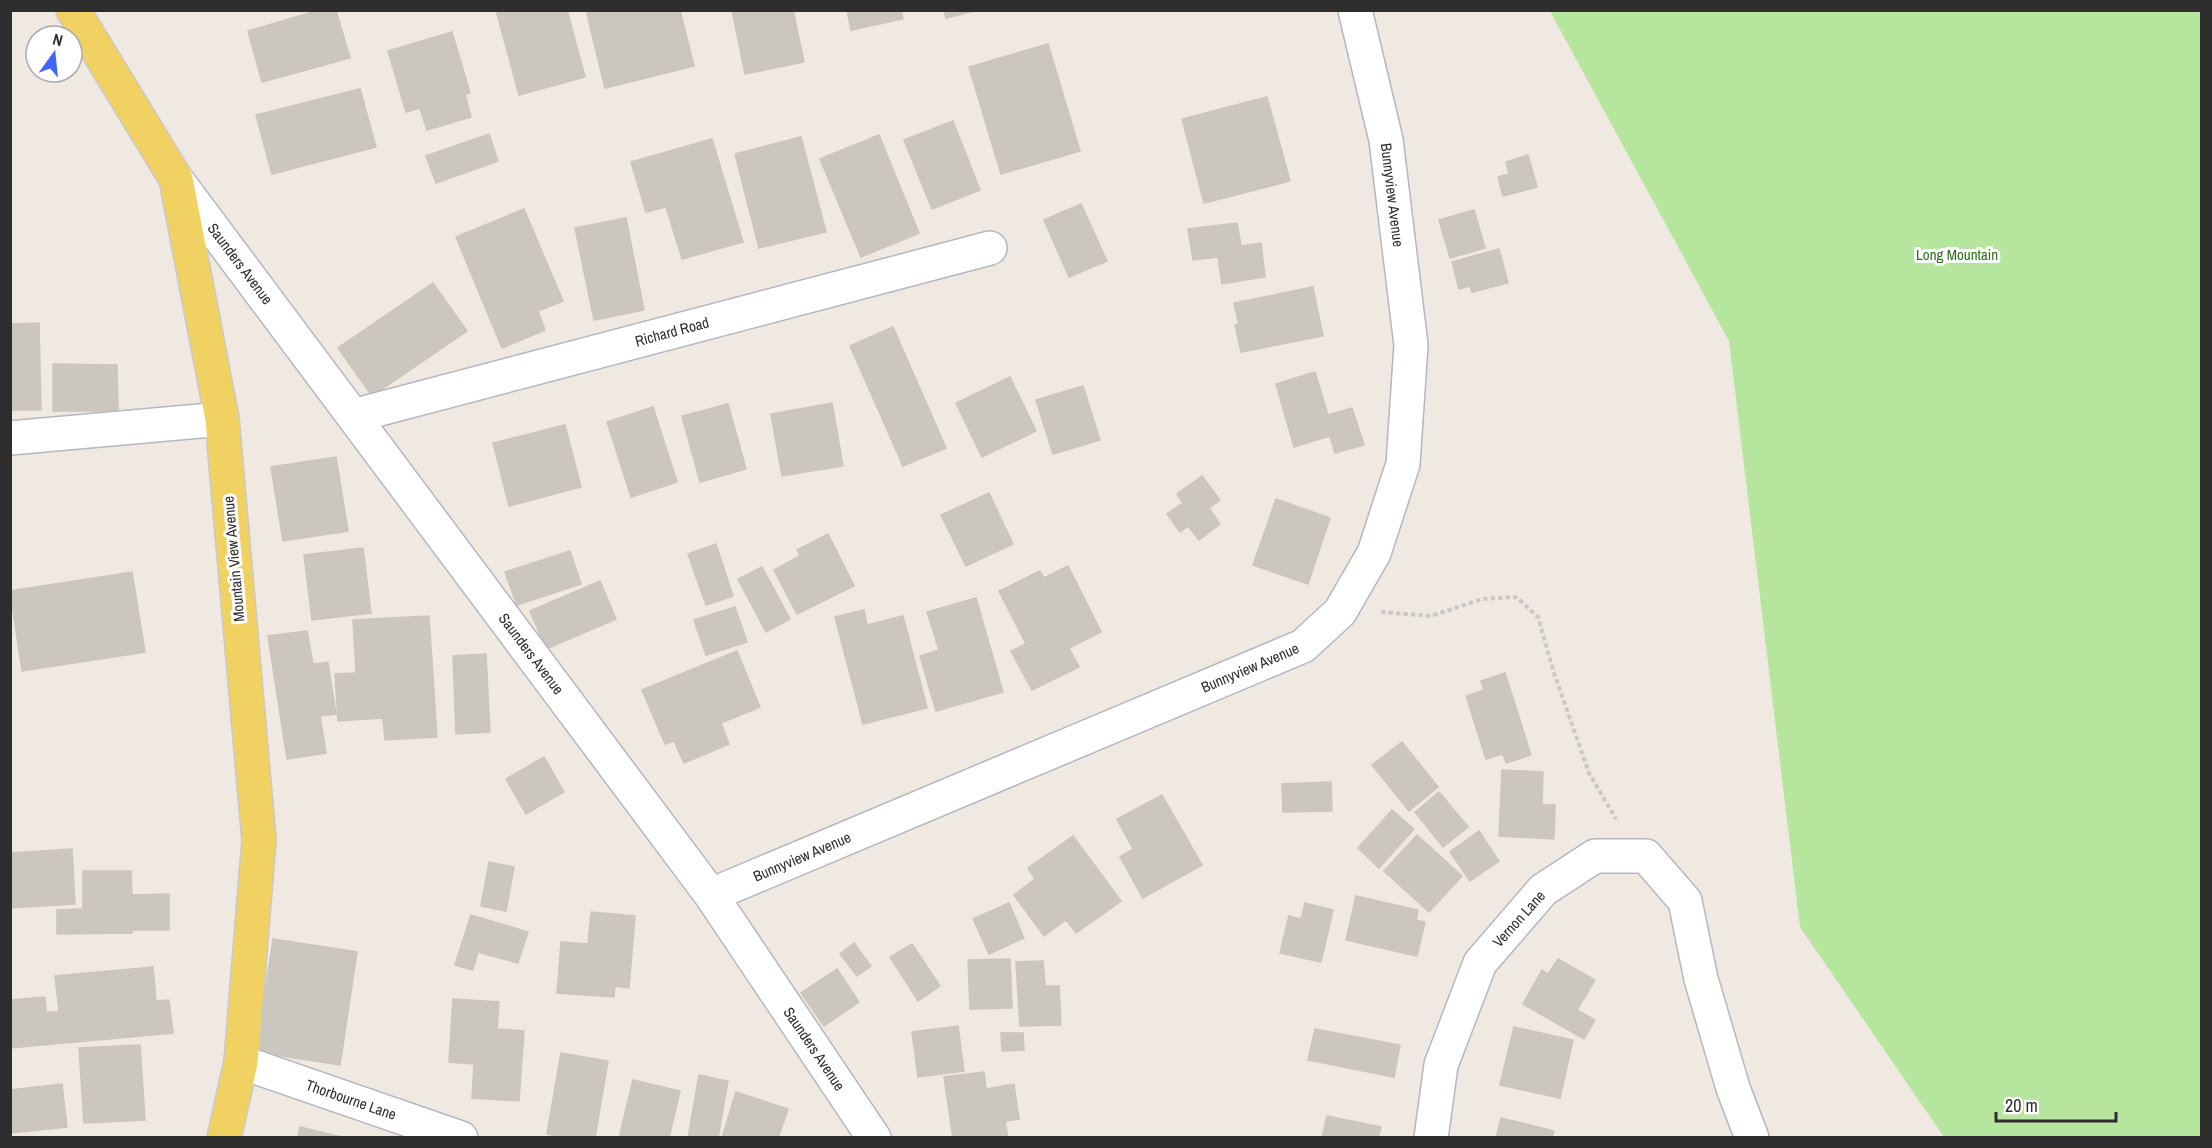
<svg xmlns="http://www.w3.org/2000/svg" width="2212" height="1148" font-family="'Archivo Narrow',sans-serif">
<rect width="100%" height="100%" fill="#efe9e1"/>
<path fill="#b6e59e" d="M1550 11H2201V1137H1944L1800 927 1729 341Z"/>
<path fill="#cbc7bf" stroke="#cbc5ba" stroke-width="1.5" d="M319 10H336L350 58 262 82 248 31Z
M496 10H567L585 77 519 95Z
M586 10H680L694 66 605 88Z
M732 10H793L804 62 745 74Z
M847 10H901L903 19 851 30Z
M944 10H978L946 18Z
M452 32 470 93 465 94 471 117 427 130 420 108 406 112 388 51Z
M1048 44 1080 151 1001 174 969 67Z
M360 89 376 147 272 174 256 115Z
M1267 97 1290 181 1204 203 1182 119Z
M953 121 980 190 932 209 904 140Z
M489 134 498 161 436 183 426 156Z
M879 135 919 233 861 257 820 159Z
M801 137 826 232 759 248 735 154Z
M712 139 743 242 682 259 666 207 646 212 631 162Z
M1528 155 1537 187 1503 196 1498 177 1509 174 1506 162Z
M1081 204 1107 261 1069 277 1044 220Z
M524 209 563 301 538 311 545 330 502 348 456 237Z
M1474 210 1485 248 1450 258 1439 220Z
M626 218 644 310 594 320 575 228Z
M1237 223 1241 246 1261 243 1265 277 1222 284 1218 257 1193 260 1188 229Z
M1499 249 1508 283 1472 292 1470 286 1459 289 1452 262Z
M433 283 467 331 372 396 338 348Z
M1313 287 1323 336 1241 352 1235 325H1239L1234 303Z
M39 323 41 410H10V324Z
M893 327 946 448 903 466 850 346Z
M53 364 117 365 118 411H53Z
M1315 372 1328 415 1352 408 1364 445 1335 453 1330 436 1294 447 1276 384Z
M1010 377 1036 431 982 457 956 403Z
M1083 386 1100 440 1053 454 1036 400Z
M832 403 843 466 782 476 771 414Z
M728 404 746 469 700 482 682 416Z
M653 407 677 482 631 497 607 422Z
M565 425 581 487 509 506 493 443Z
M336 457 348 531 283 541 271 467Z
M1202 476 1220 500 1209 508 1220 524 1199 540 1188 526 1180 532 1167 514 1183 503 1177 494Z
M989 493 1013 544 966 566 941 515Z
M1276 499 1330 518 1308 584 1253 565Z
M828 534 854 586 797 614 774 570 800 556 797 550Z
M716 544 733 596 706 605 688 554Z
M363 548 371 613 312 620 304 555Z
M570 551 581 584 517 605 505 572Z
M1068 566 1101 632 1069 648 1079 667 1032 690 1011 651 1026 644 999 591 1040 571 1044 578Z
M762 567 790 619 766 632 738 579Z
M132 572 145 652 22 671 10 591Z
M600 581 616 619 546 649 530 611Z
M976 598 1003 692 936 711 920 656 939 650 927 612Z
M735 607 747 642 706 655 694 620Z
M864 610 867 625 903 616 927 708 863 724 835 617Z
M429 616 437 737 385 740 383 718 338 721 335 674 356 673 353 620Z
M307 631 313 664 328 662 336 714 320 716 326 753 287 759 268 636Z
M737 651 760 707 721 723 729 744 684 763 674 741 665 744 642 690Z
M486 654 490 732 456 734 453 656Z
M1505 673 1531 755 1506 763 1503 754 1486 759 1466 696 1484 690 1481 681Z
M1402 742 1438 787 1409 811 1372 765Z
M544 757 564 792 526 814 506 779Z
M1502 770 1543 772 1542 805H1555L1554 839 1499 836Z
M1331 782 1332 811 1283 812 1282 784Z
M1439 792 1468 827 1443 847 1415 812Z
M1162 795 1202 865 1143 898 1120 857 1133 849 1117 819Z
M1392 810 1414 829 1379 868 1358 848Z
M1479 831 1499 861 1470 881 1450 852Z
M1417 835 1462 876 1429 912 1384 871Z
M1073 836 1121 901 1076 933 1066 920 1044 936 1014 895 1035 879 1028 868Z
M72 849 75 904 10 908V853Z
M489 862 514 867 506 911 481 906Z
M83 871H131L132 895 169 894V930H132V933L57 934V910L83 909Z
M1356 896 1418 910 1416 920 1425 922 1417 956 1346 940Z
M1009 903 1024 938 989 954 973 919Z
M1305 903 1333 910 1321 962 1280 953 1289 916 1301 919Z
M591 912 635 916 629 988 615 986 614 997 557 993 561 942 588 944Z
M471 915 528 932 518 963 478 952 473 970 455 965Z
M273 939 357 952 340 1065 256 1052Z
M854 943 871 966 857 976 840 954Z
M912 944 940 986 918 1001 890 957Z
M1010 959 1012 1008 970 1009 968 960Z
M1558 959 1595 980 1577 1010 1595 1020 1584 1039 1523 1004 1542 970 1548 974Z
M1043 961 1045 986H1059L1061 1025 1020 1026 1016 962Z
M153 967 156 1001 169 1000 173 1033 10 1048V1000L45 997 46 1012H59L55 976Z
M837 969 859 1002 824 1026 801 993Z
M453 999 499 1002 497 1029 524 1031 519 1101 472 1098 474 1064 449 1062Z
M958 1026 964 1071 918 1077 912 1032Z
M1514 1027 1573 1040 1560 1098 1500 1085Z
M1315 1029 1400 1045 1394 1077 1308 1060Z
M1001 1033H1023L1024 1050 1002 1051Z
M140 1045 145 1120 84 1123 79 1048Z
M561 1053 608 1061 595 1138H568L547 1134Z
M984 1072 986 1089 1014 1084 1019 1119 1005 1121 1008 1138H953L944 1077Z
M699 1075 728 1081 718 1138H688Z
M633 1080 680 1091 669 1138H619Z
M62 1084 67 1127 10 1133V1090Z
M736 1092 788 1109 778 1138H722Z
M1327 1116 1381 1127 1378 1138H1322Z
M1501 1118 1554 1131 1552 1138H1496Z
M300 1127 346 1138H298Z"/>
<g fill="none" stroke-linecap="round" stroke-linejoin="round">
<defs>
<path id="minor" d="M176 179 711 895 874 1138
M353 416 990 248
M10 438 222 419
M711 895 1303 646 1340 612 1374 553 1403 464 1411 345 1386 140 1355 10
M241 1062 461 1138
M1431 1138 1441 1065 1480 963 1543 890 1595 856H1646L1685 901 1701 979 1733 1088 1752 1138"/>
<path id="major" d="M73 10 176 179 222 419 259 840 241 1062 224 1138"/>
</defs>
<use href="#minor" stroke="#b4b7c1" stroke-width="36"/>
<use href="#major" stroke="#c9c9c9" stroke-width="36"/>
<path stroke="#c9c9c9" stroke-width="4" stroke-dasharray="4.5 3" stroke-linecap="butt" d="M1381 612 1431 616 1482 599 1516 597 1538 617 1554 673 1589 773 1616 819"/>
<use href="#minor" stroke="#fff" stroke-width="33"/>
<use href="#major" stroke="#f2d163" stroke-width="33"/>
</g>
<g text-anchor="middle" stroke-width="6" stroke-linejoin="round" paint-order="stroke">
<g font-size="15" fill="#2e2e2e" stroke="#fff">
<text transform="translate(1392 195) rotate(83)" y="5">Bunnyview Avenue</text>
<text transform="translate(240 264) rotate(53)" y="5">Saunders Avenue</text>
<text transform="translate(672 332) rotate(-15)" y="5">Richard Road</text>
<text transform="translate(234 559) rotate(-95)" y="5">Mountain View Avenue</text>
<text transform="translate(531 654) rotate(53)" y="5">Saunders Avenue</text>
<text transform="translate(1250 668) rotate(-23)" y="5">Bunnyview Avenue</text>
<text transform="translate(802 857) rotate(-23)" y="5">Bunnyview Avenue</text>
<text transform="translate(1519 919) rotate(-48)" y="5">Vernon Lane</text>
<text transform="translate(814 1049) rotate(56)" y="5">Saunders Avenue</text>
<text transform="translate(351 1100) rotate(19)" y="5">Thorbourne Lane</text>
</g>
<g font-size="15" fill="#2c6e1b" stroke="#fff">
<text x="1957" y="260">Long Mountain</text>
</g>
</g>
<rect width="2212" height="1148" fill="none" stroke="#2e2e2e" stroke-width="24"/>
<g transform="translate(54 54) rotate(15)"><circle r="28" fill="#ffffff" stroke="#ababab" stroke-width="1.5"/>
<path d="M0-4.5L10 22L0 15L-10 22Z" fill="#4264fb"/>
<text y="-9" font-size="16" font-weight="bold" text-anchor="middle" fill="#2e2e2e">N</text>
</g>
<path d="M1996 1112v9h120v-9" fill="none" stroke="#2e2e2e" stroke-width="3"/>
<text x="2005" y="1112" font-size="18" fill="#2e2e2e" stroke="#ffffff" stroke-width="4.5" paint-order="stroke">20 m</text>
</svg>
